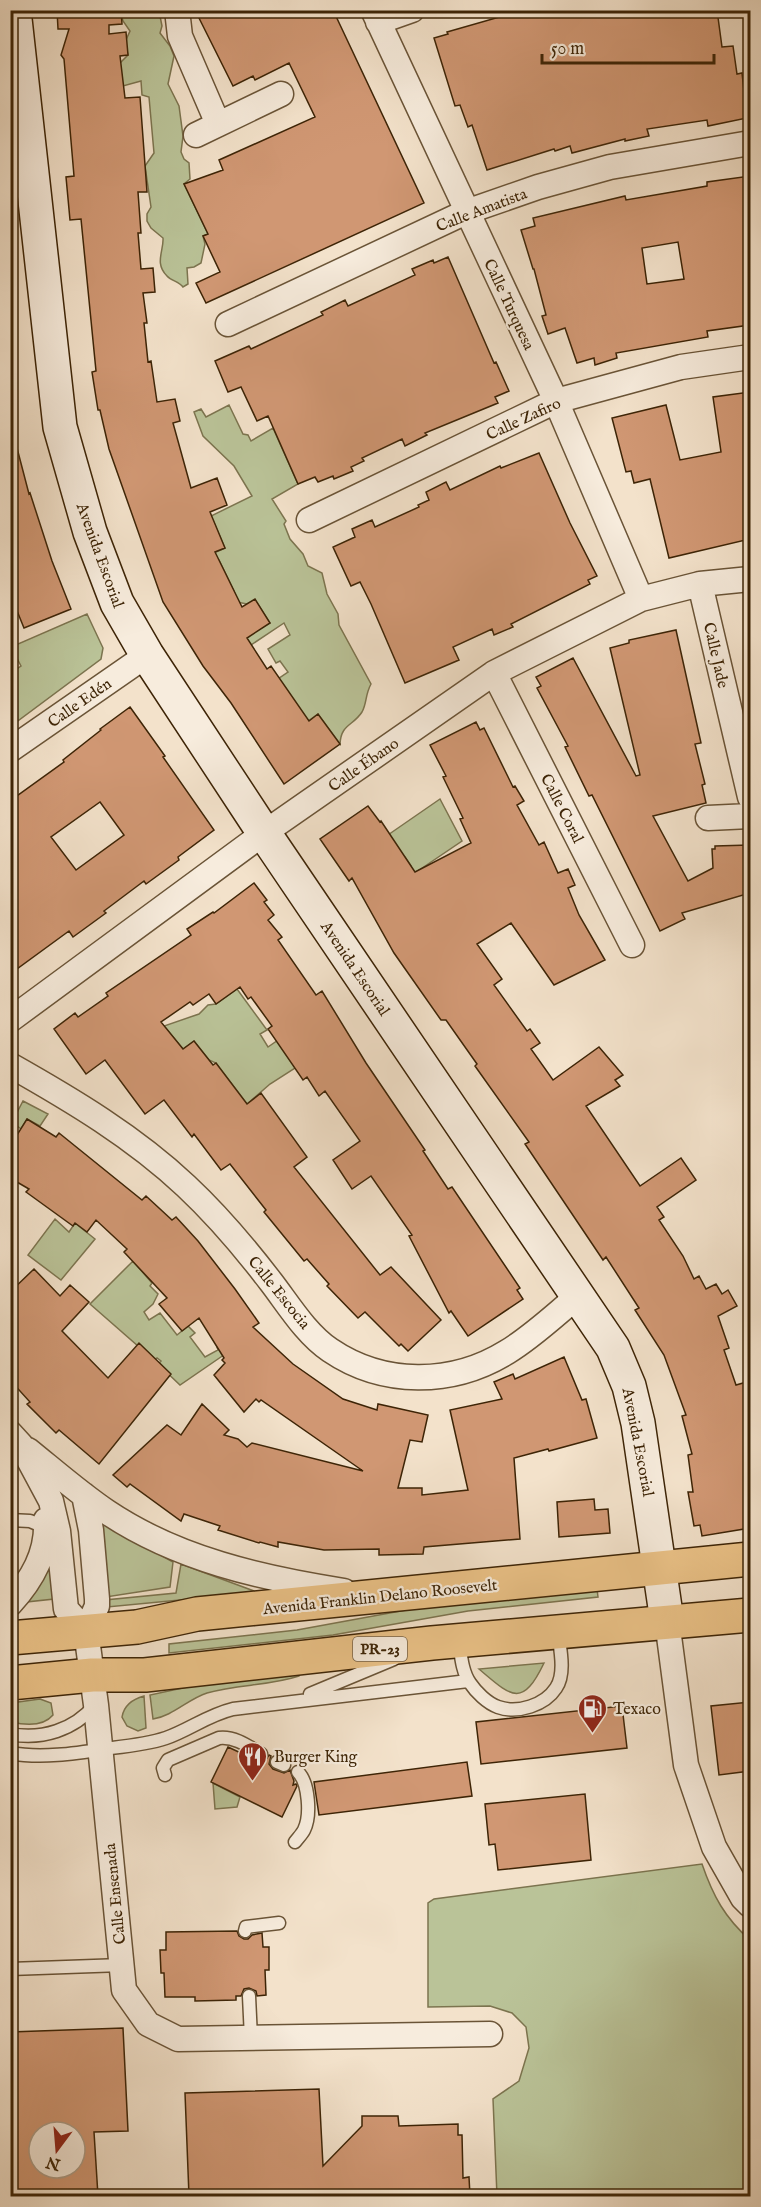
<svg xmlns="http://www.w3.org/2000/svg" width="761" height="2207" font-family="'IM FELL English',serif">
<rect width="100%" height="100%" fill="#f3e2cb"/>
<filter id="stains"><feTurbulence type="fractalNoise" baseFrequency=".00333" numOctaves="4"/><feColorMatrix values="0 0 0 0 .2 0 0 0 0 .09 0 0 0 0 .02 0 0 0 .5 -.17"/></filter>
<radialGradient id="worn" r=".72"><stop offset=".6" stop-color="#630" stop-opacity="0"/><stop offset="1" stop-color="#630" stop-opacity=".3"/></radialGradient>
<path fill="#bac398" stroke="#7c744f" stroke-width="1.5" d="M120 11H159L162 26 160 33 170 46 174 56 168 84 179 106 183 136 181 152 184 159 189 163 190 179 184 184 208 234 203 236 205 244 201 263 194 267 187 268 188 284 183 287C179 281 171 281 167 276 154 263 164 251 163 238L151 228 147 221V214L151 207 145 166 154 153 149 97 142 95 141 81 123 86 110 73 128 55 125 42 130 31 123 21Z
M229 405 243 434 248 435 251 441 273 428 298 484 272 499 286 521 284 524 290 539 303 554 308 566 322 573 327 594 338 614 339 625 371 684C365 695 367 703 362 712 353 726 341 724 340 744L318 714 269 749 272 683 288 672 280 661 276 663 268 649 290 635 284 623 242 651 238 641 270 623 255 600 247 604 237 602 234 591 219 560 170 572 225 548 211 516 252 496 234 466 203 436 194 412 201 409 206 417Z
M87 614 103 648 101 659 11 726V673L21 666 11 647Z
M440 799 462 841 369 904 411 866 405 857 343 866Z
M237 989 267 1030 260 1034 268 1047 281 1038 328 1047 270 1084 247 1104 216 1063 209 1060 194 1041 183 1049 164 1026 199 1014 208 1005 216 1004Z
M23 1101 48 1114 40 1126 27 1119 21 1129 12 1122Z
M55 1219 69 1232 75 1223 95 1239 61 1280 28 1255Z
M133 1261 152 1283 150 1286 158 1294 153 1304 144 1312 149 1320 160 1313 177 1335 188 1326 195 1333 190 1337 205 1357 218 1350 217 1347 250 1337 180 1385 158 1364 161 1361 157 1358 154 1360 90 1304Z
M100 1521 173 1562 170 1587 106 1597Z
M181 1564 254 1591 253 1593 107 1607 105 1600 176 1593Z
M47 1569H51L54 1599 26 1602Z
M597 1589 598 1597 468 1611 333 1635 169 1653V1644L297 1630 428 1606Z
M544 1663C522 1709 511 1696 479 1669Z
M299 1672V1676C269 1686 238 1684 207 1693 188 1699 173 1716 153 1719L150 1695 201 1684Z
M144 1696 146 1728 138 1731 127 1726 122 1717C124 1705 133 1699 144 1696Z
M40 1699 51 1703 53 1715C43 1727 24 1725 11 1722V1703Z
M213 1783 240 1797 237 1807 215 1809Z
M702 1864C713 1896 725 1918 750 1940V2196H497L493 2099 519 2081 529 2048 526 2027 512 2013 490 2006 428 2007V1903L434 1899Z"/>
<path fill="#d09773" stroke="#3d2406" stroke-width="1.5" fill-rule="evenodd" d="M57 10H121L122 24 109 25V34L126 32 128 55 120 56 125 98 140 97 147 192H138L141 233H138L141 269 153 268 155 292 143 293 147 323H144L148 362 151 361 157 402 175 399 180 421 173 423 191 488 217 478 227 505 210 512 225 548 215 552 242 607 255 599 270 623 247 638 267 669 271 666 309 721 318 714 340 744 284 784 231 703 203 666 163 602 109 449 100 410H98L92 372 96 371 81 219 70 220 66 177 74 176 64 59 61 55 69 29H58Z
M195 10H333L424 203 206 303 196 283 220 272 203 236 208 234 184 184 223 170 219 160 315 117 289 63 255 80 253 76 233 86Z
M502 10H717L722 47 733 46 737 74 742 73 747 118 708 126 707 120 647 129 649 136 625 141V139L572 153 570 146 555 151 554 149 487 170 472 125 468 127 460 105 455 106 434 38 448 34 447 32 503 16Z
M750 176V325L707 331 708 337 616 353 617 358 595 365 594 358 577 363 565 328 548 334 542 316 546 315 534 269H533L521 230 535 226 533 218 625 196 626 200 707 186V182ZM678 242 684 279 647 284 642 248Z
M448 257 494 363 496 362 509 391 495 397 498 403 425 433 427 435 405 446 402 439 362 458 364 461 351 467 353 471 334 479 333 476 318 482 315 477 298 484 268 416 257 421 241 387 228 392 215 361 249 346 251 349 323 315 321 312 345 300 348 306 415 275 412 269 433 260 434 263Z
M750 392V539L669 558 650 479 634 483 631 471 626 472 612 418 666 405 680 460 721 452 713 397Z
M17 448 29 494 30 493 52 561 71 609 24 628 15 606 10 608V449Z
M539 453 570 523 597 576 588 580 590 584 511 624 513 627 494 635 492 629 453 647 459 660 405 683 371 604 360 582 351 586 333 547 355 537 352 529 372 520 375 527 419 507 418 505 429 500 426 492 446 482 450 490 500 466 501 468Z
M676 630 701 743 695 744 705 784 702 785 706 803 653 816 688 881 713 868 712 849H715V846L750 845V893L682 913 685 919 660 931 592 795 589 796 565 747 568 746 537 688 541 686 536 677 573 658 636 776 640 775 610 648 629 643V640Z
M130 707 165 756 163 757 214 830 178 857 179 860 146 884 144 881 104 911 106 913 73 937 69 931 10 974V801L64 762 63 760 101 730 100 729ZM100 802 124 835 76 870 51 837Z
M476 722 480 730 484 728 513 787 515 786 524 801 517 805 539 845 544 842 558 873 568 869 575 885 568 888 579 915 605 960 554 985 511 923 477 944 502 979 494 985 527 1031 530 1029 540 1043 531 1049 553 1080 599 1047 623 1075 615 1080 620 1086 586 1106 640 1186 681 1158 696 1180 657 1207 664 1217 659 1220 683 1256 694 1279 699 1276 706 1289 716 1284 722 1294 728 1290 737 1306 718 1316 729 1348 724 1350 736 1385 750 1381V1528L702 1536 700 1525 694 1526 688 1492H693L688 1455 692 1454 682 1416 686 1415 664 1355 635 1310 639 1308 606 1257 603 1260 525 1144 529 1142 475 1066 477 1064 446 1020H441L394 953 352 878 349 881 320 839 368 806 380 822 381 821 415 872 471 843 460 819 463 818 443 777 446 776 430 745Z
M254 883 267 900 264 902 274 915 268 920 282 937 278 940 316 995 322 991 366 1063 425 1150 423 1151 448 1189 452 1187 520 1288 517 1290 523 1299 468 1336 451 1311 449 1313 409 1236 412 1235 371 1176 352 1189 333 1160 360 1141 325 1091 319 1096 307 1077 303 1080 268 1029 272 1026 251 997 248 999 240 987 216 1004 209 994 193 1005 190 1002 161 1022 183 1049 194 1041 213 1065 216 1063 247 1104 261 1093 307 1157 294 1167 380 1275 391 1267 441 1320 408 1351 401 1344 399 1346 365 1312 358 1318 327 1286 329 1284 307 1259 304 1261 264 1212 266 1210 230 1164 221 1170 194 1134 192 1137 164 1100 145 1114 105 1060 86 1074 54 1029 75 1013 78 1017 108 996 106 993 191 935 187 929 213 912 214 913Z
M27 1119 56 1137 59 1133 142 1200 146 1196 172 1220 176 1217 198 1241 235 1289 259 1323 253 1327 293 1364 343 1399 377 1410 378 1404 428 1415 422 1442 410 1440 398 1488H422V1495L468 1490 450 1410 502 1399 494 1382 513 1374 515 1379 564 1357 582 1400 586 1399 597 1438 549 1451 548 1449 514 1458 520 1539 424 1547 423 1554 379 1555V1549L324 1550 278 1542V1547L260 1542 259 1543 218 1530 220 1526 184 1514 181 1521 130 1484 127 1487 113 1475 167 1425 181 1435 202 1404 229 1430 224 1435 238 1439 247 1447 252 1443 363 1471 261 1400 259 1402 256 1399 244 1412 214 1375 225 1363 222 1360 224 1358 199 1318 182 1331 159 1304 167 1298 124 1252 127 1249 96 1220 87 1232 75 1223 73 1226 26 1192 29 1189 10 1178V1146Z
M34 1269 60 1296 70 1285 89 1302 62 1331 108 1378 139 1343 171 1374 99 1464 59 1430 56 1433 27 1404 30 1402 10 1380V1292Z
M594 1499 595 1510 608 1509 610 1533 559 1537 557 1502Z
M750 1702V1771L719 1775 711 1706Z
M622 1706 627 1748 481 1764 476 1722Z
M228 1747 260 1762 265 1761 269 1755 271 1756 269 1764 273 1769 284 1773 290 1770 294 1781 293 1785 296 1784 297 1786 282 1817 211 1782Z
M467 1762 472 1796 319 1815 314 1782Z
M585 1794 591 1860 498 1870 495 1844 489 1845 485 1804Z
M237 1931 239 1936 244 1939H248L252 1935 262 1933 263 1947H269V1970H265L266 1995 257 1996 256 1991 249 1988 244 1989 241 1996H236V2000L195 2001V1997H165L164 1973H161L160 1950H166V1932Z
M123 2028 128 2131 94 2132 98 2196H10V2032ZM39 2132H75V2168H39Z
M319 2089 323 2166 362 2126V2116H398L399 2126 458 2124V2135H462L463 2178 469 2177 470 2196H189L185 2093Z"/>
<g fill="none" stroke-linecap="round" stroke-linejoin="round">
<defs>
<path id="lane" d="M10 1520 30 1521 47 1528
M459 1642C461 1655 462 1672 470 1683 476 1692 487 1703 498 1707 518 1714 545 1705 556 1688 566 1674 560 1648 558 1632
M310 1694 394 1659
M10 1734C42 1740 74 1730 95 1705
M10 1753C43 1759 78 1753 111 1748 129 1746 148 1744 166 1738 189 1730 208 1715 233 1709L468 1681
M277 1762 284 1765
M165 1775 163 1768 168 1760 219 1738C234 1736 248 1746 261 1754
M295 1842C298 1838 302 1834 304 1830 311 1816 309 1783 298 1772
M245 1931 246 1927 279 1923
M10 1969 122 1965
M249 1996 251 2038"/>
<path id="street" d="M177 10 180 36 218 124
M373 10 556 401 641 599
M378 22 412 10
M196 135 281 94
M228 324 466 212 538 187 610 167 750 143
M309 520 556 401 681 367 750 357
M700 584 750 797
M494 673 632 945
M10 750 147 655
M708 818 750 816
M10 1020 264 833 494 673 641 599 700 584 750 579
M10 1065C72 1100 134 1137 186 1186 217 1215 245 1248 271 1282 288 1304 306 1334 330 1350 383 1386 452 1386 507 1352 532 1337 555 1315 578 1296
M10 1433 21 1445 51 1501 58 1531 66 1609 86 1631 96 1705 124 1990 148 2024 178 2039 490 2034
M28 1450C54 1471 79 1493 107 1512 177 1559 261 1578 344 1591
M84 1495 91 1530 97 1599V1606L86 1631
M10 1604C32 1580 48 1553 46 1520
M667 1621 686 1765 714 1847 743 1898 750 1905"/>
<path id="secondary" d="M14 10 60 427 90 532 117 603 147 655 264 833 613 1348 629 1386 638 1423 667 1621"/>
<path id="primary" d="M10 1638 137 1627 197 1614 750 1559
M10 1683 92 1675H145L432 1643 750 1615"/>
</defs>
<use href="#lane" stroke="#6a5437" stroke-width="15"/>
<use href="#street" stroke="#6a5437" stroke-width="27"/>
<use href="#secondary" stroke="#3d2406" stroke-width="36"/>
<use href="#primary" stroke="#3d2406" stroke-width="36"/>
<use href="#lane" stroke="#f7ecdd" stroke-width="12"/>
<use href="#street" stroke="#f7ecdd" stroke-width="24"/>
<use href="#secondary" stroke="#f7ecdd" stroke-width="33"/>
<use href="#primary" stroke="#eac186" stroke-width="33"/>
</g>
<defs>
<symbol id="fuel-pin" viewBox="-11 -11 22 30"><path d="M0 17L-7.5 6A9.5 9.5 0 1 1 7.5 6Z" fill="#8f2418" stroke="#f7ecdd"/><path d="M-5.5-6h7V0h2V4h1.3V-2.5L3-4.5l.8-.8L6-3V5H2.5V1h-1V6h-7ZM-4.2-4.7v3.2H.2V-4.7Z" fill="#fff"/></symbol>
<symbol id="restaurant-pin" viewBox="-11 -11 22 30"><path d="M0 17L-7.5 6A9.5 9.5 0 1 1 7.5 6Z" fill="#8f2418" stroke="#f7ecdd"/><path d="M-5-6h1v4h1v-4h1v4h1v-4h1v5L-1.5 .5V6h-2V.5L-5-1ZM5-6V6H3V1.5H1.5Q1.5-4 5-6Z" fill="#fff"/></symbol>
</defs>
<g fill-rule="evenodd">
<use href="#fuel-pin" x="576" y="1692" width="33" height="45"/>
<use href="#restaurant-pin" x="236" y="1740" width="33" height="45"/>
</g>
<g text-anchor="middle" stroke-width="4.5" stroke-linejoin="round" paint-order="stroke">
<rect fill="#f7ecdd" stroke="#756046" stroke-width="1.5" x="353" y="1637" width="54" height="24" rx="4.5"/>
<g font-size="15" font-weight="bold" fill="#3d2406">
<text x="380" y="1654">PR-23</text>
</g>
<g font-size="16" fill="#3d2406" stroke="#f7ecdd">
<text transform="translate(481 209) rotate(-21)" y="6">Calle Amatista</text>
<text transform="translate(510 304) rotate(65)" y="6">Calle Turquesa</text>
<text transform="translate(523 418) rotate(-25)" y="6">Calle Zafiro</text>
<text transform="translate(101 555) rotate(70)" y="6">Avenida Escorial</text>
<text transform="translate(717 655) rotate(77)" y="6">Calle Jade</text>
<text transform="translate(79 702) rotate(-35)" y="6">Calle Edén</text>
<text transform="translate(363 764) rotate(-35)" y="6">Calle Ébano</text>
<text transform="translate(563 808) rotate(63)" y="6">Calle Coral</text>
<text transform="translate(356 968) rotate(56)" y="6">Avenida Escorial</text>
<text transform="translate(280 1292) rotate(51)" y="6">Calle Escocia</text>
<text transform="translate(639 1442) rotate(79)" y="6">Avenida Escorial</text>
<text transform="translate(380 1596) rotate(-6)" y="6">Avenida Franklin Delano Roosevelt</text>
<text transform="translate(114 1894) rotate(-96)" y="6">Calle Ensenada</text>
</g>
<g font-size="16" fill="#3d2406" stroke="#f7ecdd" text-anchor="start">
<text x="613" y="1714">Texaco</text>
<text x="274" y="1762">Burger King</text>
</g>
</g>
<rect width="761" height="2207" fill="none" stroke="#f3e2cb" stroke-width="36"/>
<rect x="12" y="12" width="737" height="2183" fill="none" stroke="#3d2406" stroke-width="3"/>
<rect x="18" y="18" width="725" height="2171" fill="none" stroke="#3d2406" stroke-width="1.5"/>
<g transform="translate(57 2150) rotate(196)"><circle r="28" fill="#f7ecdd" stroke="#ad9c87" stroke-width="1.5"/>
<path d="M0-4.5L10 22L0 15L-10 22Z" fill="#8f2418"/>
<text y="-9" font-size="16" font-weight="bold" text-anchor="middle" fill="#3d2406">N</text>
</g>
<path d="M542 54v9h172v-9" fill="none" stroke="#3d2406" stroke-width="3"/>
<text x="551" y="54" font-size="18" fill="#3d2406" stroke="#f7ecdd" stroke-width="4.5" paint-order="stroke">50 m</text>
<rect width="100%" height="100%" filter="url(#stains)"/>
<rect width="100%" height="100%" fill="url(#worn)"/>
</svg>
